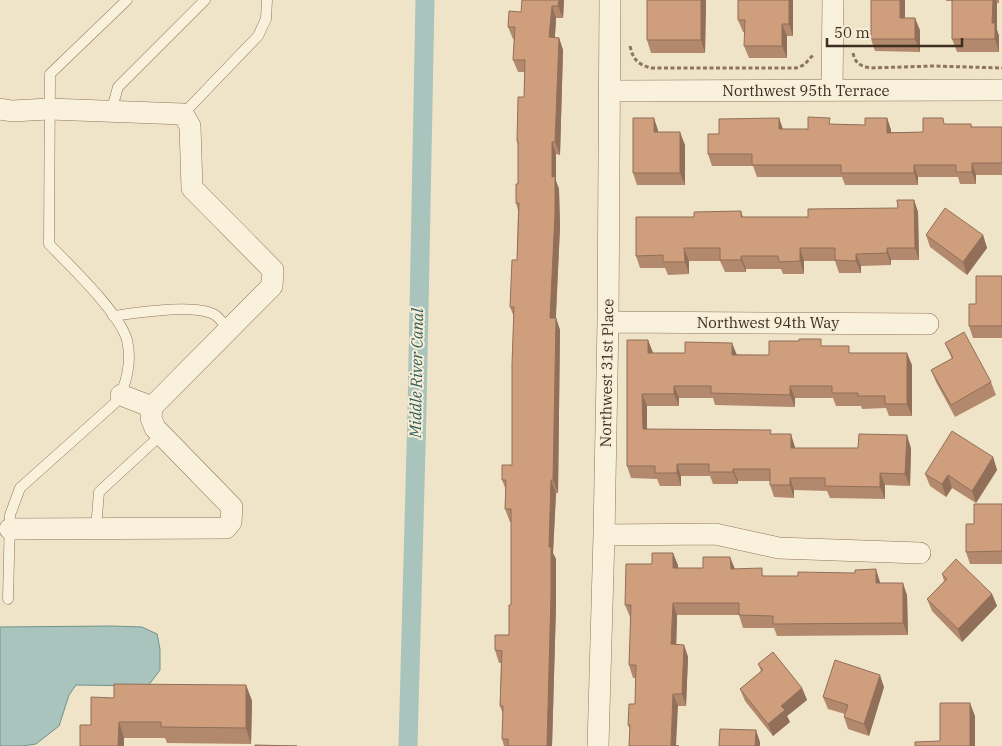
<svg xmlns="http://www.w3.org/2000/svg" width="1002" height="746" font-family="'IBM Plex Serif',serif">
<rect width="100%" height="100%" fill="#f0e4c8"/>
<path fill="#a9c4bc" stroke="#6f938a" d="M111 626 142 627 157 634 160 649V670L148 686 76 685 69 695 59 726 36 744 22 746H0V627Z"/>
<g fill="none" stroke-linecap="round" stroke-linejoin="round">
<path stroke="#a9c4bc" stroke-width="19" d="M408 746 417 412 425 0"/>
<defs>
<path id="service" d="M111 112 118 87 205 0
M183 114 258 36 266 19 267 0
M113 316C136 313 196 303 215 315 220 318 224 325 228 329
M96 529 99 492 162 434
M8 599 10 515 20 488 115 403C127 386 132 361 127 340 119 312 70 266 49 244L50 74 127 0"/>
<path id="minor" d="M609 91 1002 90
M832 91 833 0
M0 109 12 111 49 109 183 114 190 126 192 188 273 270 272 286 152 407 151 418 155 428 232 507 231 522 226 528 10 529
M608 322 928 324
M121 395 152 407
M604 535 715 534 779 548 920 553
M598 746 604 535 608 322 610 0"/>
</defs>
<use href="#service" stroke="#8d765c" stroke-width="11"/>
<use href="#minor" stroke="#8d765c" stroke-width="22"/>
<path stroke="#8d765c" stroke-width="3" stroke-dasharray="4 2.5" stroke-linecap="butt" d="M630 46C633 59 637 64 651 68H796L804 65 813 55
M853 53C855 63 860 66 870 68L933 66 1002 68"/>
<use href="#service" stroke="#faf1dc" stroke-width="10"/>
<use href="#minor" stroke="#faf1dc" stroke-width="21"/>
</g>
<path fill="#b2896c" d="M564 0 563 18H556L555 37 559 38 563 50 560 155 556 154V181L559 189 560 227 556 318 560 330 558 493H556L553 553 556 559V606L552 746H504L502 739 503 714 500 706 501 663H499L495 650 509 635 511 605V522H510L505 509 506 490 502 480 512 465 514 317 510 307 517 260 518 210 516 203 518 184V145L517 141 524 97 525 72H518L513 60 514 39H513L508 27 521 12Z
M706 0 705 53H651L647 40Z
M793 0V36H787V58H749L744 46 745 32H743L738 20Z
M946 0H999V3H997V30L999 36V52H957L952 39V1H946Z
M905 18 920 30V52L875 51 871 39Z
M779 118 783 129H808L832 124 865 125 887 118 891 130V132H923L946 124H971L972 127H1002V175H976V184H960L958 177H918V185H845L842 177H757L753 166H712L708 154 719 134Z
M658 130V132L685 145V185H637L633 173Z
M914 200 918 212 919 260H891V265L861 266V273H839L835 261H804V274H783L781 269H746V272H725L720 261H689V274L668 275 665 268H640L636 256 694 217 741 211 743 217H808L898 208Z
M926 235H983L987 248 967 275 930 247Z
M1002 276V338H973L969 326 976 304Z
M648 340 653 353 769 355 823 346 851 353 912 365V416H889L886 408 862 409 861 406H836L833 398H795V407L715 405 713 398H679V406H647V429L772 434 795 447V448H911L910 486 885 485V499L830 498 827 491 794 490V498L774 497 770 485V481H738V484H713L710 476H681V486H660L657 479 631 478 627 466Z
M945 343 991 382 996 395 955 417 936 382 931 370 952 359Z
M993 457 997 470 976 503 952 488 946 497 930 486 925 474Z
M1002 505V564H970L966 552 974 524Z
M652 564 678 565V568L735 569 765 576 880 582V583L907 595 908 635 777 636 774 628H743L739 615H677L676 644 684 645 688 657 686 706H678L629 746 630 730 628 725 635 704 636 678H633L629 665 631 617H630L625 605Z
M942 574 992 594 997 606 962 642 932 611 927 599 944 581Z
M758 664 802 688 807 700 787 716 790 722 773 736 745 701 740 689 761 671Z
M246 685 252 701 251 744 167 743 165 738H124V746H80L91 725 114 698Z
M884 687 869 736 848 729 844 717 845 714 828 709 823 697Z"/>
<path fill="#916f58" d="M559 0H564L563 18 558 6Z
M701 0H706L705 53 701 40Z
M789 0H793V36L789 24Z
M900 0H905V30L900 18Z
M993 0H996L997 3V30L999 36V52L995 39 992 23Z
M552 6 556 18 554 50 549 37Z
M915 18 920 30V52L915 39Z
M782 24 787 36V58L782 46Z
M559 38 563 50 560 155 555 142Z
M654 118 658 130V145L654 132Z
M779 118 783 130 779 129Z
M887 118 891 130V145L887 133Z
M680 132 685 145V185L680 173Z
M552 142 556 154V181L559 189 560 227 555 330 550 318Z
M972 163 976 175V184L972 172Z
M914 165 918 177V185L914 173Z
M914 200 918 212 919 260 915 248Z
M983 235 987 248 967 275 963 262Z
M684 248 689 261V274L685 262Z
M800 248 804 261V274L800 261Z
M887 248 891 260V265L887 253Z
M856 254 861 266V273L856 261Z
M741 256 746 269V272L741 260Z
M556 318 560 330 558 493 553 480Z
M648 340 653 353V366L648 353Z
M732 343 737 355H732Z
M907 353 912 365V416L907 404Z
M674 386 679 398V406L674 394Z
M790 386 795 398V407L790 395Z
M642 394 647 406V441L643 429Z
M791 434 795 447V460L791 448Z
M907 435 911 448 910 486 905 474Z
M993 457 997 470 976 503 972 491Z
M677 464 681 476V486L677 473Z
M733 469 738 481V484L733 472Z
M880 473 885 485V499L880 487Z
M948 475 952 488 946 497 942 484Z
M790 478 794 490V498L790 485Z
M551 480 556 493 553 553 556 559V606L552 746H547L549 547Z
M673 553 678 565V580L673 568Z
M730 557 735 569H731Z
M876 569 880 582V595L876 583Z
M903 583 907 595 908 635 903 623Z
M992 594 997 606 962 642 958 629Z
M673 603 677 615 676 657 671 644Z
M684 645 688 657 686 706 682 694Z
M880 675 884 687 869 736 864 724Z
M246 685 252 701 251 744 246 728Z
M802 688 807 700 787 716 790 722 773 736 768 724 781 706Z
M673 694 678 706 676 746H671Z
M970 703 975 716V746H970Z
M119 722 124 738V746H118Z
M756 730 760 742V746H755Z"/>
<path fill="#cf9f7d" stroke="#916f58" d="M522 0H559L558 6H552L549 37 559 38 555 142H552V177L555 176V214L550 318H556L553 480H551L549 547H551V594L547 746H508V739H502L503 706H500L502 651 495 650V635H509V605H511V509H505L506 480H502V465H512V364L514 307H510L512 260H517L519 203H516V184H518V141H517L518 97H524L525 60H513L515 27H508L509 11 521 12Z
M647 0H701V40H647Z
M738 0H789V24H782V46H744L745 20H738Z
M871 0H900V18H915V39H871Z
M952 0H993L992 23H995V39H952Z
M808 117 830 118 829 124 865 125V118H887V133L923 132V118H943L944 124H971V127H1002V163H972V172H956V165H914V173H841V165H752V154H708V134H719V119L779 118V129H808Z
M633 118H654V132H680V173H633Z
M897 200H914L915 248H887V253L856 254V261L835 260V248H800V261L779 262 778 256H741V260H720V248H684L685 262H663V255L636 256V217H694V212L741 211V217H808V209L898 208Z
M945 208 983 235 963 262 926 235Z
M976 276H1002V326H969V304H976Z
M964 332 991 382 951 405 931 370 953 358 945 343Z
M799 339H821V346H849V353H907V404H885V396H858V393H832V386H790V395L711 393V386H674V394H642L643 429 771 430 770 434H791V448H858L859 434 907 435 905 474 880 473V487L825 486V478H790V485H770V469H733V472H709V464H677V473H655V466H627V340H648V353H685V342L732 343V355H769V341H799Z
M952 431 993 457 972 491 948 475 942 484 925 474Z
M974 504H1002V551L966 552V524H974Z
M652 553H673V568H703V557H730L731 569 762 568V576H798V572L855 573V570L876 569V583H903V623L773 624V616L739 615V603H673L671 644 684 645 682 694H673L671 745 679 746H629L630 725H628L629 704H635L636 665H629L631 605H625L626 564H652Z
M956 559 992 594 958 629 927 599 947 579 942 574Z
M773 652 802 688 781 706 785 710 768 724 740 689 763 670 758 664Z
M835 660 880 675 864 724 844 717 848 705 823 697Z
M114 684 246 685V728L161 727V722H119L118 746H80V725H91V697L114 698Z
M940 703H970V746H915V742L940 741Z
M720 729 756 730 755 746H719Z
M255 745 297 746H255Z"/>
<g text-anchor="middle" stroke-width="4" stroke-linejoin="round" paint-order="stroke">
<g font-size="15" fill="#3d2e20" stroke="#f7eed8">
<text x="806" y="96">Northwest 95th Terrace</text>
<text x="768" y="328">Northwest 94th Way</text>
<text transform="translate(607 373) rotate(-89)" y="5">Northwest 31st Place</text>
</g>
<g font-size="16" font-style="italic" fill="#2f5d5a" stroke="#f7eed8">
<text transform="translate(416 373) rotate(-89)" y="6">Middle River Canal</text>
</g>
</g>
<path d="M827 38v8h135v-8" fill="none" stroke="#3d2e20" stroke-width="2.5"/>
<text x="834" y="38" font-size="15" fill="#3d2e20" stroke="#f7eed8" stroke-width="4" paint-order="stroke">50 m</text>
</svg>
